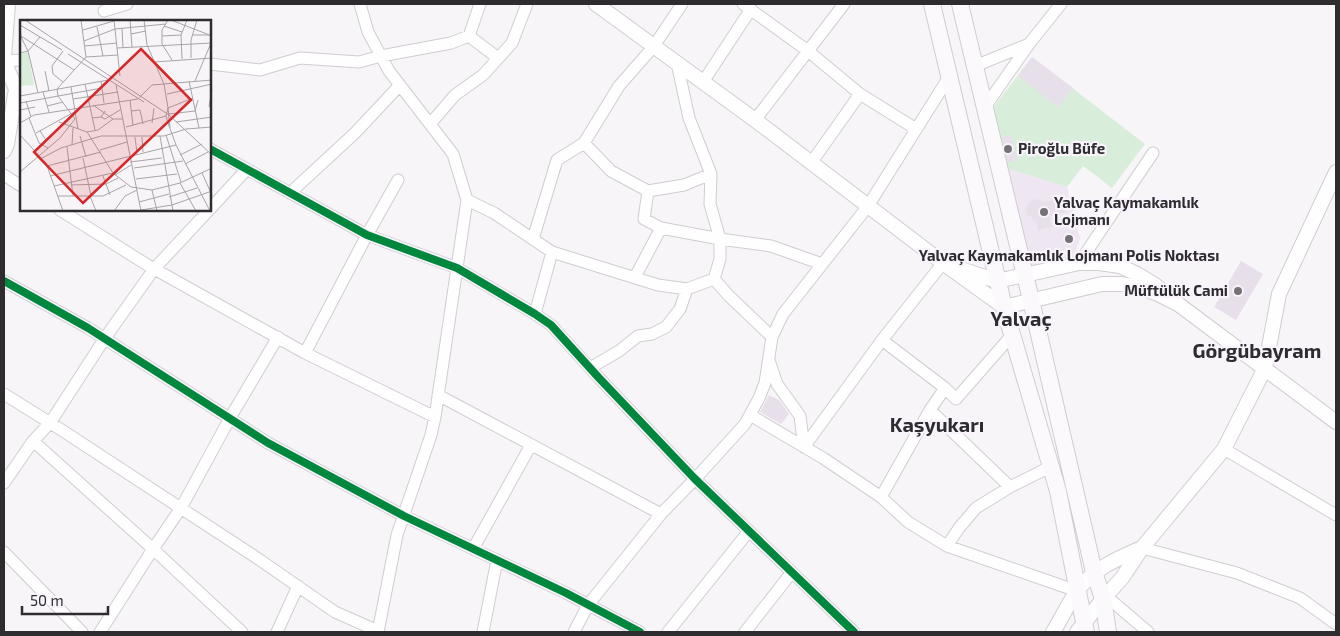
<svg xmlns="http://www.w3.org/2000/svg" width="1340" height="636" font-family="'Exo 2',sans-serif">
<rect width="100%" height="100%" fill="#f8f5f9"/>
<path fill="#eee6f0" d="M1005 168 1067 187 1080 238 1072 262 1028 272Z"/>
<path fill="#d9eeda" d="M1032 57 1145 144 1112 188 1083 166 1067 187 1005 168 992 109Z"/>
<path fill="#e7dfe9" d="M1032 57 1073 88 1058 107 1018 76Z
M1011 135 1017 160 1008 162 1002 137Z
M1064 198 1067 212 1050 216 1052 227 1038 230 1036 219 1033 220 1031 215 1027 216 1026 209 1030 201 1038 199 1043 202Z
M1073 232 1075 243 1066 245 1063 235Z
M1241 261 1263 274 1236 320 1214 307Z
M769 395 779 400 789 414 781 424 760 412Z"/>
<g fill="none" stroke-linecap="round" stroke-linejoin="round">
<defs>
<path id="minor" d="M360 4 368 32 389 71 453 154 467 200 435 417 431 435 397 535 378 632
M743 4 808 51 860 94 916 129
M104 11 127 4
M469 36 498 58
M1029 44 1061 4
M4 61 21 60
M677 63 689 118 711 174 710 204 720 239V259L714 279 729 296 772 337
M210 64 260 70 300 58 359 62 381 56 451 43 469 36 480 4
M975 66 1029 44 985 107
M703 82 751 9
M755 120 844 4
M430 124 455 95 483 75 512 43 527 4
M584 143 611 171 648 191 684 185 711 174
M210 149 367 235 457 268 535 314 551 325 599 378 695 479 854 632
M811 163 860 94
M4 175 21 186
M648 191 644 219 661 228 720 239 771 246 822 264
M290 193 355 133 400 85
M467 200 494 213 552 252 658 285 687 289 714 279
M210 209 247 169
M60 210 149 266 305 353 435 417
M533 239 557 160 584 143 619 86 654 46 682 4
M1079 263 1153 153
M635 277 661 228
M4 281 88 328 268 443 404 516 566 593 640 632
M535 314 552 252
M305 353 367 235 398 180
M769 360 777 384 800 416 804 447
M590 368 619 351 638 336 652 334 666 327 680 309 687 289
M945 388 956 399 1012 335
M4 394 60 429 257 558 335 612 378 631
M438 395 661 514
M930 410 1010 487
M750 415 823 458 881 497 908 522 947 546 1077 591
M33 441 153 549 242 632
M804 447 882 340 943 263
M1224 449 1336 515
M4 483 33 441 50 423 105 338 154 269 209 210
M881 497 930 410 945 388 882 340
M947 546 959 528 976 508 1010 487 1050 467
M1142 548 1237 573 1300 598 1336 624
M473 549 531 445
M4 552 82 632
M1106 596 1148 632
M100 632 153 549 181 508 230 418 278 337
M277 632 298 586
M483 632 497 560
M574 632 588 605 661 514 695 479 745 424 759 398 765 383 772 337 783 314 868 206 949 77
M668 632 749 531
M745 632 792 572"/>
<path id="tertiary" d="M596 4 755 120 943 263 1004 307 1102 284H1122L1141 288 1158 294 1178 304
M4 58 8 4
M4 61 16 89 7 144 4 151
M958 268 997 281 1079 263H1099L1120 266 1137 274 1155 285 1178 304 1336 422
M1142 548 1224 449 1265 368 1279 294 1336 172
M1053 632C1061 619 1068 604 1077 591 1093 569 1118 558 1142 548L1122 578 1103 599 1077 632"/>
<path id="secondary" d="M932 4 1004 307 1058 491 1086 632
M960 4 1031 300 1094 572 1103 599 1108 632"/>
</defs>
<use href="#minor" stroke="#d0cdd1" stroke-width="13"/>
<use href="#tertiary" stroke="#d0cdd1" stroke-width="16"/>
<use href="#secondary" stroke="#d0cdd1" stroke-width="18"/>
<use href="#minor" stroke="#fefefe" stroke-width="11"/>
<use href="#tertiary" stroke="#fefefe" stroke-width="14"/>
<use href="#secondary" stroke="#fbf9fc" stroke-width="16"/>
<defs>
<path id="cycleway" d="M210 149 367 235 457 268 535 314 551 325 599 378 695 479 854 632
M4 281 88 328 268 443 404 516 566 593 640 632"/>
</defs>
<use href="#cycleway" stroke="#f9f3fb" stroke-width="11"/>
<use href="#cycleway" stroke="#00873e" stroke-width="8"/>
</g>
<g fill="#757276" stroke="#f9f3fb" stroke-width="2">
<circle cx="1008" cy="149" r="5"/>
<circle cx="1044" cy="212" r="5"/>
<circle cx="1069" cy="239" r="5"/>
<circle cx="1238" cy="291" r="5"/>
</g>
<g text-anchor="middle" stroke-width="4.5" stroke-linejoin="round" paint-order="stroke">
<g font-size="15" font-weight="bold" fill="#2e2c2f" stroke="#f9f3fb" text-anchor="start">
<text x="1018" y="154">Piroğlu Büfe</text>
<text x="1054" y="208">Yalvaç Kaymakamlık<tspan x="1054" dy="17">Lojmanı</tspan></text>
<text x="1069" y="261" text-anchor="middle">Yalvaç Kaymakamlık Lojmanı Polis Noktası</text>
<text x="1228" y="296" text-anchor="end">Müftülük Cami</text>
</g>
<g font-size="20" font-weight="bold" fill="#2e2c2f" stroke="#f9f3fb">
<text x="1021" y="326">Yalvaç</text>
<text x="1257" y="358">Görgübayram</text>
<text x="937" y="432">Kaşyukarı</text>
</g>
</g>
<g transform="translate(20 20)">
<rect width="191" height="191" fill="#f8f5f9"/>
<path d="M8 32 14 65 0 66V34Z" fill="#d9eeda"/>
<path fill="none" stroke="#a7a5a8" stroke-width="1" d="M5 0 149 95 192 135M94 0 100 56M110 0 112 27M124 0 127 25 144 64 148 88 173 78M148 0 142 10V24L152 40M151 0 192 16M0 5 42 30M144 6 162 12M77 7 83 36M102 8 103 28M0 10 1 16 54 50M63 10 94 1M111 14 126 11M172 15H189M142 16 161 15M1 17 8 31 18 73M64 21 95 9 146 4M65 26 97 23M97 28 192 23M0 33 8 31 20 17M48 34 124 82M66 37 98 35M171 38V20L177 0M162 39 161 15 167 0M134 42 192 38M25 51 29 71M81 61 84 83M169 61 179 108M175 61 191 23M43 62 33 54 32 46 43 31M65 64 75 110M96 65 121 191M132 65 192 60M51 67 58 109M23 72 29 92M147 74 192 64M0 76 88 60M53 79 98 72M110 80 113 106M6 81 11 97M0 83 82 68M73 85 93 99H102M27 86 43 82M189 87 192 69M0 90 15 87M111 91 120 90 123 104M149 94 175 91 178 80M81 97 85 99 100 90M9 98 19 123 28 128M72 98 81 97 85 91M39 102 67 112 93 153 111 167 132 170 160 163 192 148M156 102 192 97M0 103 14 95 118 79 132 65M132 103 134 88M106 107 146 96M150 108 148 88 146 96 148 103 156 125 190 191M166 109 192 107M20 111 26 120 23 125M67 112 78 110 93 99M16 113 56 91M0 115 26 143 43 191M146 115 161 162M60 116 66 137M140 116 153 191M115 117 117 133M122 117 123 132M52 125 53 108M47 127 53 176M80 130 107 122M160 135 182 124M22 138 41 128 81 116H144L166 109M63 138 71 176M110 142 142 138M165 144 188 132M27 146 81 132M114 148 163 141M0 152 40 118 55 99 38 76 37 69 66 37 61 0M182 153 192 175M95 155 111 145M30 156 156 125M83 156 90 175M116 159 157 154M160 163 176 191M51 165 86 164 98 158M34 166 93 153M132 170 137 191M38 176H83L106 165M70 176 76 191M149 177 177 168M119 182 149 174M121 190 152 185 192 171M94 191 105 176 117 170"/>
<path fill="#d62828" fill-opacity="0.15" stroke="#d62828" stroke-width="2.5" d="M121 29 171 80 63 183 14 132Z"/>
<rect width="191" height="191" fill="none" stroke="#2e2c2f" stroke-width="2.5"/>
</g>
<rect width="1340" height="636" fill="none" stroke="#2e2c2f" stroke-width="10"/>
<path d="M22 606v8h86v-8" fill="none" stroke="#2e2c2f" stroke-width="2.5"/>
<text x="30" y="606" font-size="15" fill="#2e2c2f" stroke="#f9f3fb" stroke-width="4" paint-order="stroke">50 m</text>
</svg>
